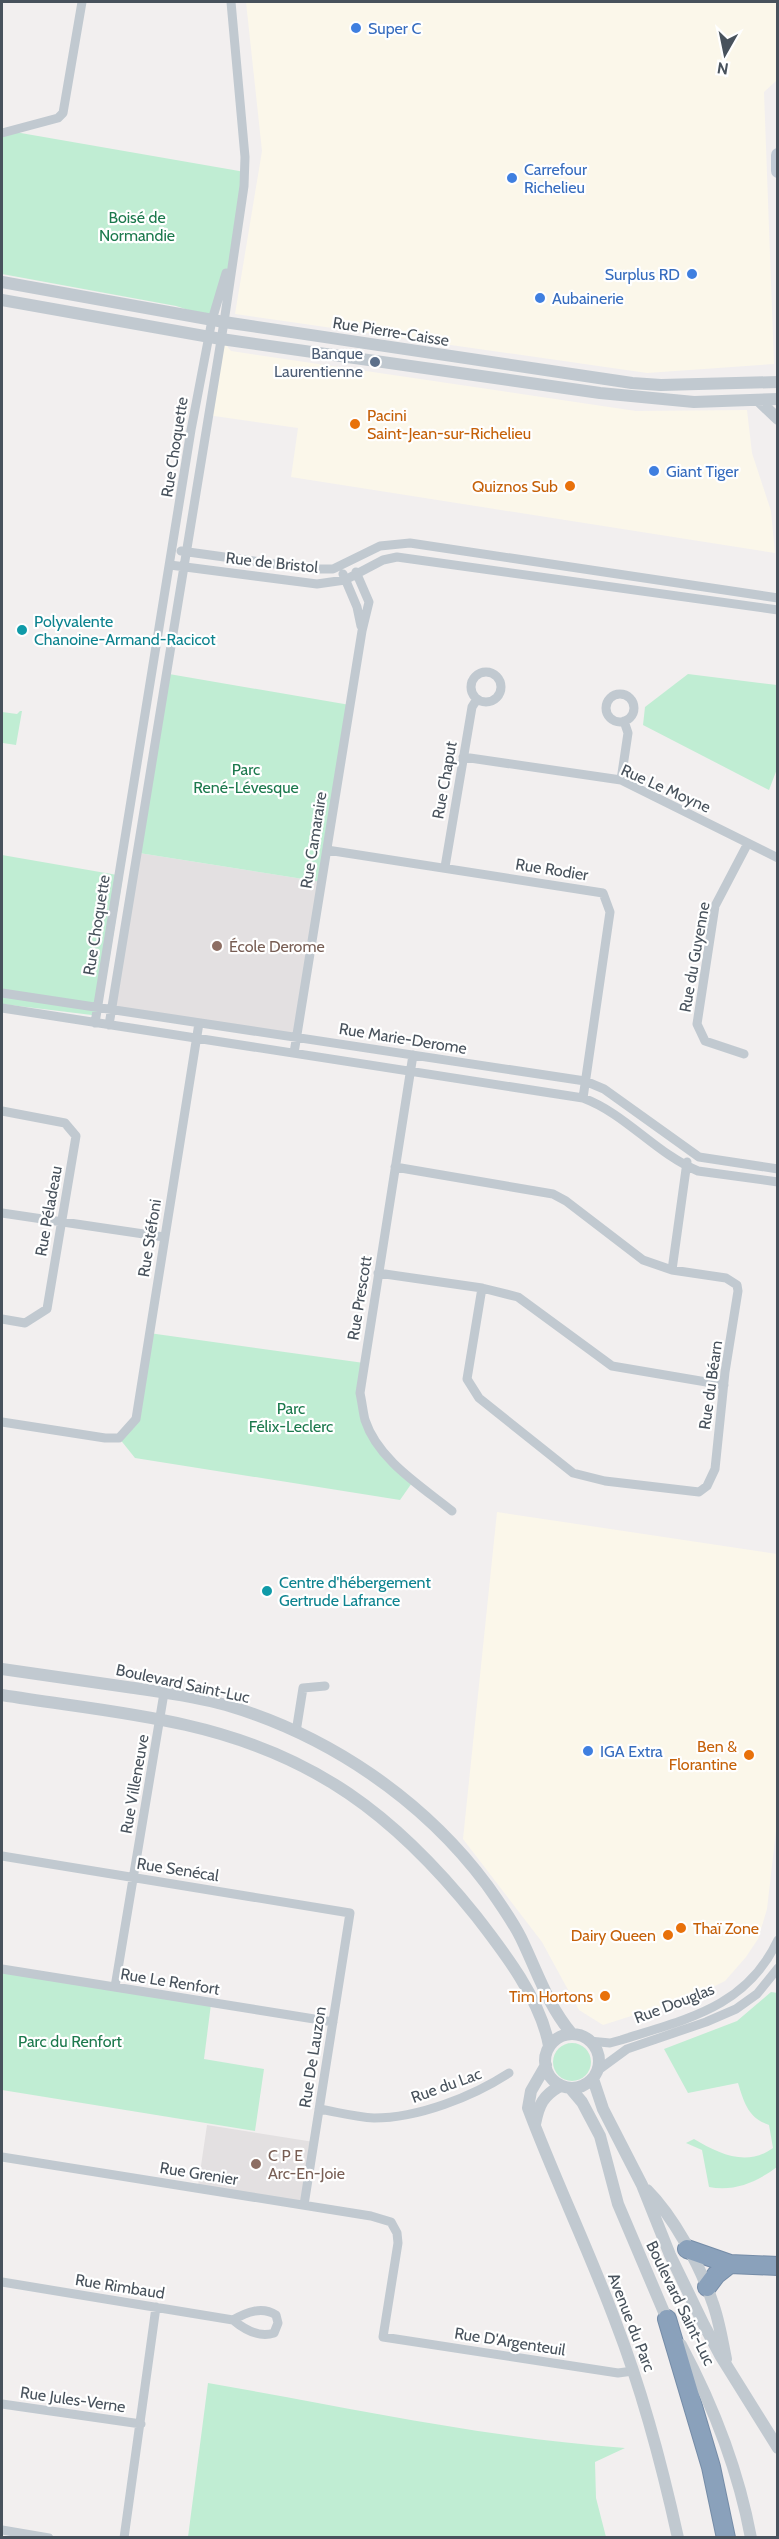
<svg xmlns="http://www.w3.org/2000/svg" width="779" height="2539" font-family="Cabin,sans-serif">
<rect width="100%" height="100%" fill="#f2efef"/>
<path fill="#fbf7ea" d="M246 2H777V80L764 92 774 364 647 373 235 314 262 151Z
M221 339 231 351 636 411 747 410 752 453 771 511 775 553 291 477 298 428 207 415Z
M497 1512 777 1554 778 1814 767 1909 758 1939 746 1957 725 1981 697 1995 603 2025 579 2010 542 1942 463 1839Z"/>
<path fill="#e3e0e1" d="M139 853 322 882 297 1038 111 1009Z
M207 2125 314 2142 304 2205 198 2186Z"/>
<path fill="#c0edd3" d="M15 132 245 172 231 262 213 318 176 306 2 274V135Z
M169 674 350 705 322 882 139 853Z
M688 674 777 685V769L769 790 643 725 645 707Z
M20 711H22L16 745 3 743 2 749V712L17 714Z
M2 855 123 876 100 1016 2 1004Z
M149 1333 364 1363C356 1425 372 1439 414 1480L400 1500 135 1458 119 1438 136 1419Z
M2 1969 211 2004 204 2059 264 2069 255 2131 2 2090Z
M771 1992 778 1993 777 2167C757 2182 734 2192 709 2187L702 2150 686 2143 694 2139C719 2154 747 2167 773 2148L769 2125C748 2118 744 2102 738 2083L688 2093 664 2049 737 2021Z
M553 2062a19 19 0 1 1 38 0a19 19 0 1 1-38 0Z
M208 2383C346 2407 485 2438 625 2448L595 2462 596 2498 606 2537H188Z"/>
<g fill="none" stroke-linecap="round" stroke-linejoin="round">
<defs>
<path id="motorway" d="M687 2249 730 2264 778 2266
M707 2287 716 2275 730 2264
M667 2319 711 2467 726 2538"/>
</defs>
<use href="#motorway" stroke="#758ca7" stroke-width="20"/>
<path stroke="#c1c9d0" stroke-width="9" d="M2 133 58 118 63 113 82 2
M181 551 311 569H333L380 546 410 543 778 598
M170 565 317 584 345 580 383 560 397 557 778 610
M343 574 357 607 361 626
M471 687a15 15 0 1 1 30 0a15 15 0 1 1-30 0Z
M606 708a14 14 0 1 1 28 0a14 14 0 1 1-28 0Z
M463 757 621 780 778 858
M621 780 628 733 624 721
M327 850 603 893 610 912 583 1098
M445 867 472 707 477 699
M2 993 585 1081 604 1089 699 1157 778 1169
M2 1008 583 1098C626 1114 655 1153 698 1171L778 1182
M95 1023 191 430 212 320 226 273
M109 1025 224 322 244 186 245 157 231 2
M294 1053 362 631 369 602 356 572
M744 1054 705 1041 697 1024 715 906 748 843
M413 1055 360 1393C362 1402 363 1412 365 1420 378 1460 421 1486 452 1511
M2 1111 65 1123 76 1136 47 1309 25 1323 2 1319
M395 1167 553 1194 566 1201 643 1260 672 1270 726 1278 737 1285 738 1291 725 1372 715 1469 707 1486 699 1492 605 1481 573 1473 479 1398 467 1379 482 1288
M2 1213 164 1237
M672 1270 687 1162
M378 1273 482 1288 518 1297 612 1366 724 1385
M2 1422 105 1438H119L136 1419 199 1023
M296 1732 303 1688 325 1686
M2 1856 350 1913 304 2205
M2 1969 333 2022
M115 1987 164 1693
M589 2041 610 2043 621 2040C686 2019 746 2008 778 1940
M597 2071 627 2049 706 2022 736 2009 757 1994 778 1968
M319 2109C337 2112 356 2117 374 2118 418 2118 472 2097 509 2073
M2 2157 371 2216 391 2222 397 2233 398 2243 383 2337 618 2373 633 2371
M2 2282 233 2320C245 2330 259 2338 274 2333L278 2323 276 2315C262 2306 247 2312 233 2320
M2 2404 141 2424
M2 2530 49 2538
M124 2538 156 2307"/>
<path stroke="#c1c9d0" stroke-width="12" d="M2 282 224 322 632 383 661 385 778 382
M2 300 221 339 600 393 694 402 778 399
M758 400 778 419
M2 1669C43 1675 85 1681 127 1687 160 1692 194 1696 226 1705 328 1735 423 1799 487 1885 499 1902 512 1920 521 1938 537 1971 548 2006 572 2034
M2 1695C63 1705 126 1711 186 1725 314 1754 395 1815 476 1916 504 1952 541 2000 549 2046
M545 2061a27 27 0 1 1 54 0a27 27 0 1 1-54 0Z
M546 2065 531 2091 528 2108C555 2180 589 2250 616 2323 643 2393 662 2465 678 2538
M593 2079 603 2109 642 2185 670 2255 704 2325 720 2355 778 2448
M571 2089 582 2102 600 2136 618 2204 669 2324
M535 2124C539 2104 543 2096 560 2086
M647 2190C673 2216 700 2265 712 2301 719 2319 722 2340 726 2359
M681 2345C714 2407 738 2468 751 2538"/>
<path stroke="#c1cad5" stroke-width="14" d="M778 155V171"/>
<use href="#motorway" stroke="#8aa1bb" stroke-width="18"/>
</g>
<g fill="#3f7fe0" stroke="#fff" stroke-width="2">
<circle cx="356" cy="28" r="6"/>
<circle cx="512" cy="178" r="6"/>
<circle cx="692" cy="274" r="6"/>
<circle cx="540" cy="298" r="6"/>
<circle cx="654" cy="471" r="6"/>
<circle cx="588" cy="1751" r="6"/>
</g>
<circle fill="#5c6f8a" stroke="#fff" stroke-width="2" cx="375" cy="362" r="6"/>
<g fill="#e8710a" stroke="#fff" stroke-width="2">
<circle cx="355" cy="424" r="6"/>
<circle cx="570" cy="486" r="6"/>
<circle cx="749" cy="1755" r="6"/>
<circle cx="681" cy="1928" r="6"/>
<circle cx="668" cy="1935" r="6"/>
<circle cx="605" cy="1996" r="6"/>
</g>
<g fill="#0f9aa8" stroke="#fff" stroke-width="2">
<circle cx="22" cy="630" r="6"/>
<circle cx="267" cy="1591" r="6"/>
</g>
<g fill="#8d6e63" stroke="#fff" stroke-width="2">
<circle cx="217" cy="946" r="6"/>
<circle cx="256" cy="2164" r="6"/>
</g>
<g text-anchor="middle" stroke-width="4.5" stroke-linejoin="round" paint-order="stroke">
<g font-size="16" fill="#366cbe" stroke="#fff" text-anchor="start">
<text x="368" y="34">Super C</text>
<text x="524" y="175">Carrefour<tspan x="524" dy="18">Richelieu</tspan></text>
<text x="680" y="280" text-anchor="end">Surplus RD</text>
<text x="552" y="304">Aubainerie</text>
<text x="666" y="477">Giant Tiger</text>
<text x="600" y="1757">IGA Extra</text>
</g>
<g font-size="16" fill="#1c794d" stroke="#fff">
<text x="137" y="223">Boisé de<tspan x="137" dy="18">Normandie</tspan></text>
<text x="246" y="775">Parc<tspan x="246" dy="18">René-Lévesque</tspan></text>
<text x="291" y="1414">Parc<tspan x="291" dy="18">Félix-Leclerc</tspan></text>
<text x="70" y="2047">Parc du Renfort</text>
</g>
<g font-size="16" fill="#48525c" stroke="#fff">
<text transform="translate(391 331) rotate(9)" y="6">Rue Pierre-Caisse</text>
<text transform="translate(174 447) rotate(-81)" y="6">Rue Choquette</text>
<text transform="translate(272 562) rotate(6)" y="6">Rue de Bristol</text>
<text transform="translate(444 780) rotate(-80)" y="6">Rue Chaput</text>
<text transform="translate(666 788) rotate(24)" y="6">Rue Le Moyne</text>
<text transform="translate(313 840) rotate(-81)" y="6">Rue Camaraire</text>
<text transform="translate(552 869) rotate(9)" y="6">Rue Rodier</text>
<text transform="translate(96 925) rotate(-81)" y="6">Rue Choquette</text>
<text transform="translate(694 957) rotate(-80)" y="6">Rue du Guyenne</text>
<text transform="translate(403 1038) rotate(9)" y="6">Rue Marie-Derome</text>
<text transform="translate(48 1211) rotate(-80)" y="6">Rue Péladeau</text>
<text transform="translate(149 1238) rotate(-81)" y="6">Rue Stéfoni</text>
<text transform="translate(359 1298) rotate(-81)" y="6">Rue Prescott</text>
<text transform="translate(710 1385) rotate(-82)" y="6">Rue du Béarn</text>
<text transform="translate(183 1683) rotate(12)" y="6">Boulevard Saint-Luc</text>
<text transform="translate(134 1784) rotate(-80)" y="6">Rue Villeneuve</text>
<text transform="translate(178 1869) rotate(9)" y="6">Rue Senécal</text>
<text transform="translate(170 1981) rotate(9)" y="6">Rue Le Renfort</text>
<text transform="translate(674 2003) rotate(-21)" y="6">Rue Douglas</text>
<text transform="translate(312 2057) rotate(-81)" y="6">Rue De Lauzon</text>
<text transform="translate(446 2085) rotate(-20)" y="6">Rue du Lac</text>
<text transform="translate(199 2173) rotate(9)" y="6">Rue Grenier</text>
<text transform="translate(120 2286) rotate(9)" y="6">Rue Rimbaud</text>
<text transform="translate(681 2303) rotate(64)" y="6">Boulevard Saint-Luc</text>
<text transform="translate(632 2322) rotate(69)" y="6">Avenue du Parc</text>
<text transform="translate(510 2341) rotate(9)" y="6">Rue D'Argenteuil</text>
<text transform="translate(73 2399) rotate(8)" y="6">Rue Jules-Verne</text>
</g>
<g font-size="16" fill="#4e5e75" stroke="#fff" text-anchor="end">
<text x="363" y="359">Banque<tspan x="363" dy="18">Laurentienne</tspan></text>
</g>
<g font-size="16" fill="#c56008" stroke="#fff" text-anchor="end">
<text x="367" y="421" text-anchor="start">Pacini<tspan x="367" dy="18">Saint-Jean-sur-Richelieu</tspan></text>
<text x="558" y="492">Quiznos Sub</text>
<text x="737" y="1752">Ben &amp;<tspan x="737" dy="18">Florantine</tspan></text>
<text x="693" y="1934" text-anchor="start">Thaï Zone</text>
<text x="656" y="1941">Dairy Queen</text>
<text x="593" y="2002">Tim Hortons</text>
</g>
<g font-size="16" fill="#0d838f" stroke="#fff" text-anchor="start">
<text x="34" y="627">Polyvalente<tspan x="34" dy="18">Chanoine-Armand-Racicot</tspan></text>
<text x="279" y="1588">Centre d'hébergement<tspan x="279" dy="18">Gertrude Lafrance</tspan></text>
</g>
<g font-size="16" fill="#785e54" stroke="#fff" text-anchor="start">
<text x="229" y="952">École Derome</text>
<text x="268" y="2161">C P E<tspan x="268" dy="18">Arc-En-Joie</tspan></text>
</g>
</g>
<rect width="779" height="2539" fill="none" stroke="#48525c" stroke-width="6"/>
<g transform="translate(725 54) rotate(189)" stroke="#ffffff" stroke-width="4.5" paint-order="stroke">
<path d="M0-4.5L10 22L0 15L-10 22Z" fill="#48525c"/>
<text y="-9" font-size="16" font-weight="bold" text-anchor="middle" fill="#48525c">N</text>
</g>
</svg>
